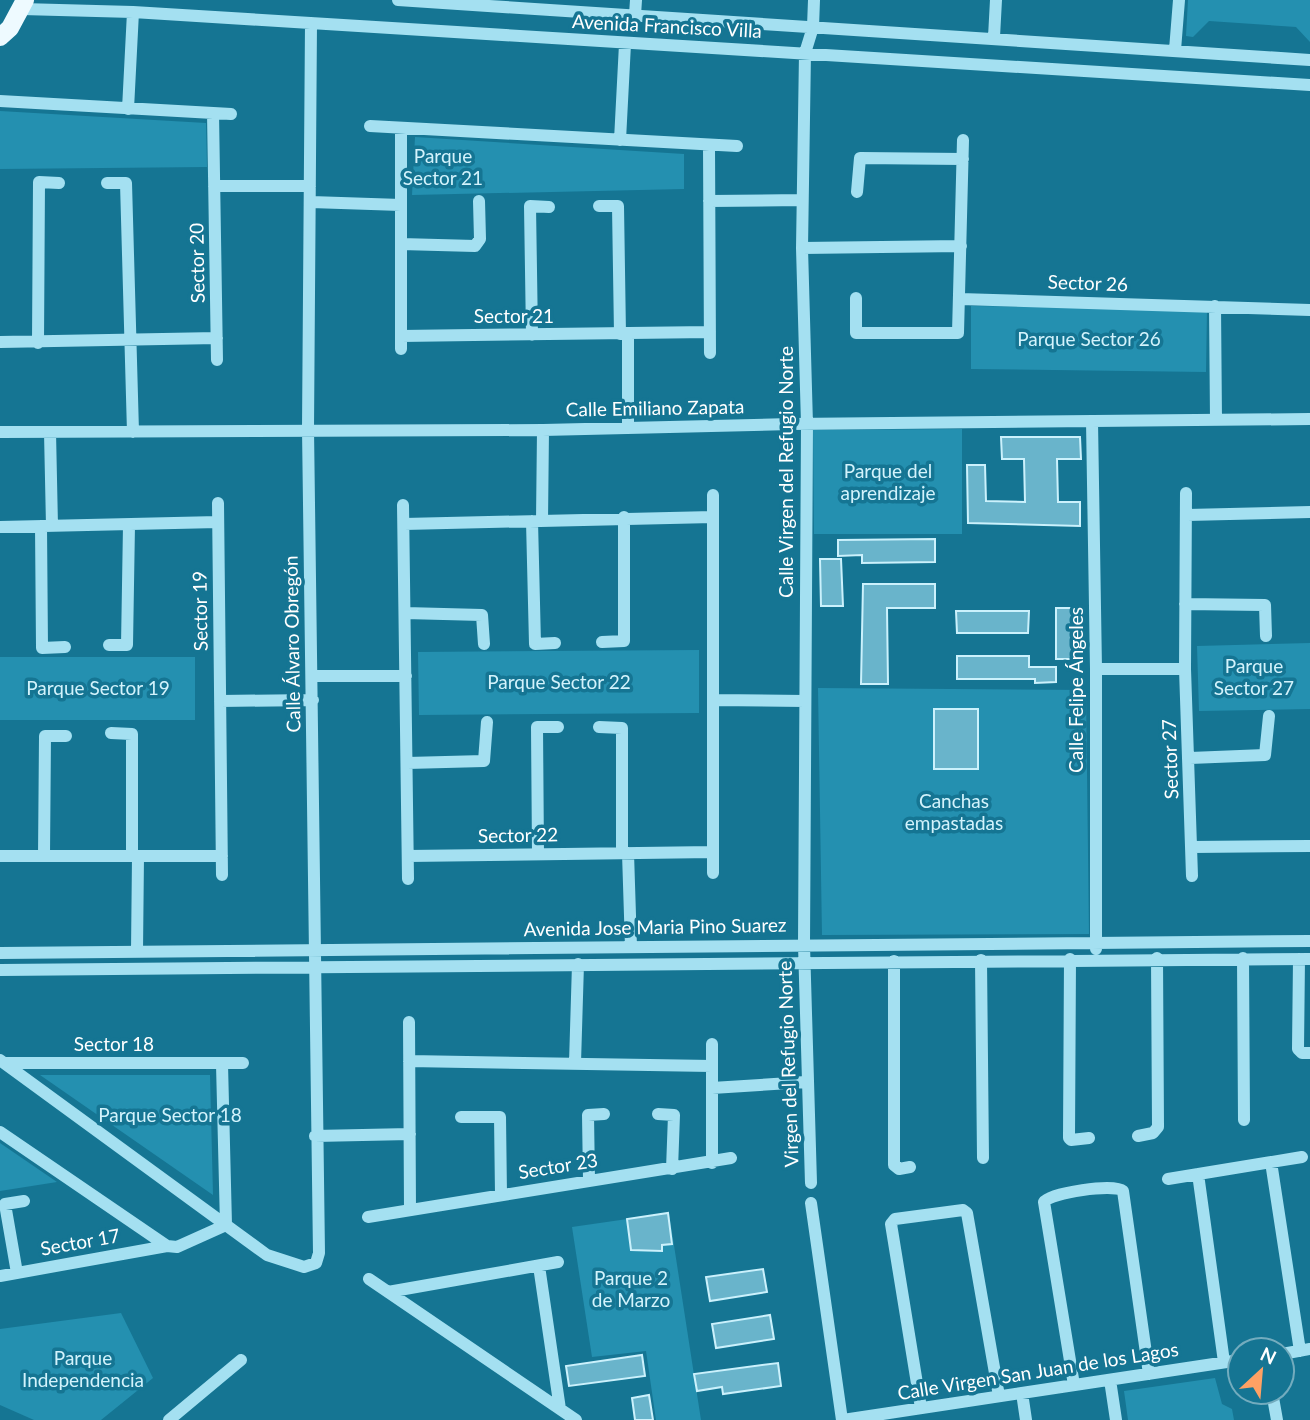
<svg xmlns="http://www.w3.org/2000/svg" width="1310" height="1420" font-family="Lato,sans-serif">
<rect width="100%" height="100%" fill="#157593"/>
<path fill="#2490b0" d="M1188 0H1310V42L1296 27 1209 21 1193 37 1186 36Z
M0 111 206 123 207 167 0 169Z
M415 137 684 154V189L412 195Z
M971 306 1207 309 1206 372 971 369Z
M962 429V534H814L813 430Z
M1310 643V709L1199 711 1197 646Z
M699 650V713L419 715 418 652Z
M0 657H195V720H0Z
M818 688 1086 690 1089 934 822 935Z
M40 1075H210L213 1195Z
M0 1143 57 1182 0 1191Z
M669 1213 701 1420H656L646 1351 592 1357 572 1227Z
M121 1313 153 1378 101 1420H34L0 1405V1329Z
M1215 1378 1222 1404 1232 1409 1234 1420H1128L1124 1391Z"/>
<path fill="#69b4cb" stroke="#cbf1fc" stroke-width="2" d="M1001 437H1080L1081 459H1057L1058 502H1080V526L968 523 967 465H985L986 501 1025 502 1024 459H1002Z
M935 539V562L862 563V555L838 556V540Z
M820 559H841L843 606H821Z
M863 584H935V608H887L888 684H861Z
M1056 608H1076L1077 659H1056Z
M956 611H1029L1028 633H957Z
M957 656H1029V667H1056V682L1035 683V679H957Z
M934 709H978V769H934Z
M668 1213 672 1244 662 1245V1251L631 1250 627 1219Z
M763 1269 767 1292 710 1301 706 1277Z
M770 1315 774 1339 716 1348 712 1324Z
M642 1355 645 1376 569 1386 566 1366Z
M778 1363 781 1386 723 1394 722 1387 697 1391 694 1374Z
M649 1395 653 1420H635L632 1398Z"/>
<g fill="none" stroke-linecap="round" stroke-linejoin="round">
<path stroke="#a4e0f1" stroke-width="12" d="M398 0 1310 60
M22 9 133 12 1310 85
M635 15 636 0
M994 37 996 0
M1175 50 1179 0
M0 101 231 114
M128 109 133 12
M213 113 217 360
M370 126 737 146
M620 140 625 44
M709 146 710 353
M107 183H126L133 432
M214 186H310
M857 192 860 158 963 159
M709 201 802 200
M311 202 401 205
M599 206H618L620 334
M401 244 475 246 480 239 479 201
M802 248 961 246
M856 298V333H958L963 140
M960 299 1310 310
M1215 306 1216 420
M532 335 530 206 549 207
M401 336 710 332
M0 342 217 338
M38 343 39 182 59 183
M401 349V128
M1092 421 1096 669V949
M628 428V334
M0 432 543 430 791 424 1310 419
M50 432 52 526
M1186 493 1185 669 1192 876
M713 495V873
M218 503 222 875
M403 505 408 879
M1187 515 1310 512
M532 521 535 644 555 643
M542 521 543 430
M404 524 713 517
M41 526 42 648 65 647
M0 527 218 522
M1185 604 1265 605 1266 636
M405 613 482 615 484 644
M602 642 624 641V517
M109 645H127L129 525
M1096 669H1185
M313 676H406
M713 700 805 701
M220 701 313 700
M599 727 622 728V853
M111 733 132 734V856
M1190 758 1265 755 1269 716
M407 763 484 761 487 722
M1192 847 1310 846
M628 853 631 947
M538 854 537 727H558
M0 856H222
M44 856 45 736H66
M408 856 713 852
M137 951 138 856
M0 953 1310 941
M1243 958 1244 1120
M1070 959 1069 1138 1071 1140 1089 1138
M1299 959 1298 1049 1302 1053H1310
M981 960 983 1158
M894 961V1165L899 1169 910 1167
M0 970 1310 959
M409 1022 410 1210
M0 1060 267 1255 304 1267 316 1263 319 1253 308 429 311 23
M409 1061 712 1066
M6 1063H243
M575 1063 578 964
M222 1064 226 1225
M712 1088 806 1082
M658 1114 674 1115 672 1169
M461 1117H500L501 1195
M0 1132 167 1246 177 1247 226 1225
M315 1136 410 1134
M1138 1136 1153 1133 1158 1127 1157 958
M1271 1162 1300 1351
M712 1163V1044
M1198 1174 1224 1362
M1168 1179 1302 1157
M589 1180 588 1115 604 1114
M811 1183 804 945 807 424 802 248 805 53 813 27 814 0
M811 1203 842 1420
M368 1217 731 1158
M539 1266 560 1409
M17 1273 5 1204 24 1201
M0 1276 167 1246
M369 1279 576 1420
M388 1292 558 1262
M1282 1354 1310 1349
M1110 1380 1116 1420
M1074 1385 1044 1202C1050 1193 1114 1183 1123 1191L1149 1374
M1272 1392 1277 1420
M1022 1393 1026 1420
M921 1408 891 1224 895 1219 963 1210 967 1213 999 1396
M169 1420 241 1360
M843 1420 1240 1360"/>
<path stroke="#eefaff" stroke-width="18" d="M0 37 10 28 25 0"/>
</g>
<g text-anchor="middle" stroke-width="7" stroke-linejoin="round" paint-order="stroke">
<g font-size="19" fill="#fff" stroke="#157593">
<text transform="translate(667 26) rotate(3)" y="7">Avenida Francisco Villa</text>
<text transform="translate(197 263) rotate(-91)" y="7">Sector 20</text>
<text transform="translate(1088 283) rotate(2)" y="7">Sector 26</text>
<text x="514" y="323">Sector 21</text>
<text transform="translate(655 408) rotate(-1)" y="7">Calle Emiliano Zapata</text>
<text transform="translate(786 472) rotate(-90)" y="7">Calle Virgen del Refugio Norte</text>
<text transform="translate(200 611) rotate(-91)" y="7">Sector 19</text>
<text transform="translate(292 644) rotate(-91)" y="7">Calle Álvaro Obregón</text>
<text transform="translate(1076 690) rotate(-90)" y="7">Calle Felipe Ángeles</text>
<text transform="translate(1170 759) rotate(-92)" y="7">Sector 27</text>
<text transform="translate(518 835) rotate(-1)" y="7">Sector 22</text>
<text transform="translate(655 927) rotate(-1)" y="7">Avenida Jose Maria Pino Suarez</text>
<text x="114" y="1051">Sector 18</text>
<text transform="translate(788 1064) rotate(-92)" y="7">Virgen del Refugio Norte</text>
<text transform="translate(558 1166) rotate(-9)" y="7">Sector 23</text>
<text transform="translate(80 1242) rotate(-10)" y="7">Sector 17</text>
<text transform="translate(1038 1371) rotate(-9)" y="7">Calle Virgen San Juan de los Lagos</text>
</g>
<g font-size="19" fill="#d3f3fc" stroke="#157593">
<text x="443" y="163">Parque<tspan x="443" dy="22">Sector 21</tspan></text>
<text x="1089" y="346">Parque Sector 26</text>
<text x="888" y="478">Parque del<tspan x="888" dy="22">aprendizaje</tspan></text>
<text x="1254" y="673">Parque<tspan x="1254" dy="22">Sector 27</tspan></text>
<text x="559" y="689">Parque Sector 22</text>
<text x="98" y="695">Parque Sector 19</text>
<text x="954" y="808">Canchas<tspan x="954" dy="22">empastadas</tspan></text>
<text x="170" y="1122">Parque Sector 18</text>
<text x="631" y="1285">Parque 2<tspan x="631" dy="22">de Marzo</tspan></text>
<text x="83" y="1365">Parque<tspan x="83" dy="22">Independencia</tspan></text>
</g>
</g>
<g transform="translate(1261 1371) rotate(26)"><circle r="33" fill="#157593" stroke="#73acbe" stroke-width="2"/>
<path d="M0-5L12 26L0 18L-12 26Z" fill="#ffa164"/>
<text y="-10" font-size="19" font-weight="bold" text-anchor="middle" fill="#ffffff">N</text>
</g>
</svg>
